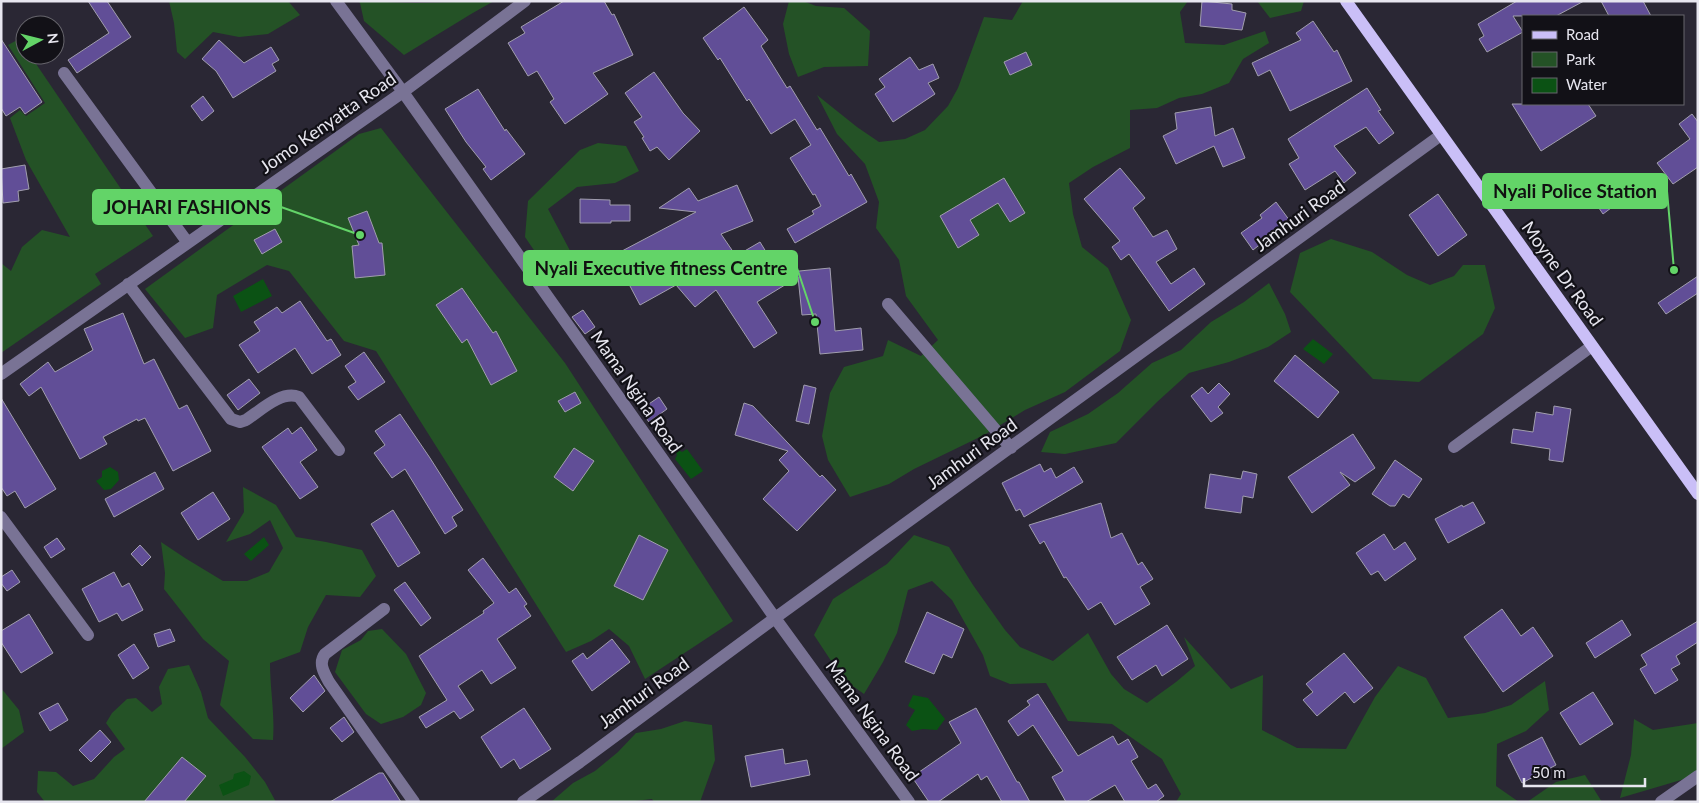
<svg xmlns="http://www.w3.org/2000/svg" width="1699" height="803" font-family="Lato,sans-serif">
<rect width="100%" height="100%" fill="#2a2734"/>
<path fill="#245226" d="M169 1H288L300 15 268 34 239 37 213 32 185 59 177 52 174 23Z
M358 1 416 3 494 1C463 18 434 37 404 55L364 21 360 3Z
M789 1H803L816 6 844 8 870 31 868 66 824 67 798 77 789 54 783 24Z
M1023 1H1188L1180 12 1185 43 1224 45 1265 31 1269 43 1243 59 1229 83 1202 94 1179 98 1157 108 1130 110V148L1093 167 1069 183 1073 214 1082 247 1108 268 1131 320 1120 351 1065 392 1025 410 984 435 914 469 889 484 850 497 828 460 822 436 830 393 844 367 883 356 888 340 921 356 938 340 906 296 899 260 876 228 879 202 865 164 837 134 817 95 857 127 879 142 905 139 925 130 948 106 958 88 984 17 1012 20Z
M1257 1H1304L1301 11 1270 18Z
M19 39 25 48V55H30L153 236 95 274 101 284 1 353V263L11 271 22 247 42 230 70 237 26 160 10 118 20 110 26 116 45 103 8 45Z
M381 128 565 363 733 621 645 679 629 646 609 629 591 641 566 652 376 351 344 341 289 271 267 265 217 295 213 328 185 338 145 289 359 134Z
M598 143 626 146 639 171 615 183 577 187 548 209 585 279 563 282 542 262 525 237 528 201 580 150Z
M1331 239 1372 252 1407 275 1430 285 1454 276 1463 265H1485L1495 308 1483 334 1419 382 1373 379 1290 292 1300 253Z
M1269 283 1285 314 1291 332 1268 347 1229 362 1189 373 1157 402 1116 443 1065 454 1041 452 1050 432 1088 414 1118 393 1152 363 1181 350 1211 322 1244 302Z
M243 487 276 505 296 537 326 542 362 550 376 576 360 597 326 595 308 627 300 652 270 663C270 689 275 714 273 740L253 739 220 705 229 661 203 639 164 589 165 573 161 542 185 558 223 581H247L269 572 283 548 270 520 250 534 226 542 244 512Z
M914 535 949 547 973 585 1005 630 1020 647 1053 661 1088 633 1111 674 1124 689 1147 703 1176 682 1195 666 1184 637 1231 689 1263 675 1262 730 1297 748 1346 749 1375 697 1398 666 1426 678 1448 718 1485 713 1511 705 1545 681 1549 710 1526 731 1497 744 1496 786 1519 802H1176L1181 794 1162 759 1112 724 1068 721 1046 683 1010 684 990 676 983 655 952 600 932 581 908 590 897 633 883 662 864 694 843 679 814 635 833 599 887 564Z
M382 629 406 654 426 693 421 705 403 717 381 724 366 714 335 672 342 650 361 640 368 631Z
M189 665 201 692 208 718 245 757 265 782 276 802H45L37 792 38 771 56 772 73 786 94 779 114 757 125 749 106 723 112 713 127 699 136 698 152 712 162 704 159 687 168 669Z
M1 688 19 710 24 732 1 749Z
M1634 719 1653 730 1698 723V775L1620 798 1631 755Z
M685 721 712 725 715 760 700 802H654L652 799 627 802H551L573 783 595 771 618 752 636 733 661 729Z
M1585 775 1602 802H1527L1556 782Z"/>
<path fill="#0b5214" d="M263 279 272 296 241 312 233 296Z
M1313 339 1333 354 1324 364 1303 349Z
M687 449 703 471 691 479 675 459 677 455 675 450H679L682 452Z
M110 467 118 472 119 480 111 489 104 490 96 481 102 477V471Z
M264 537 269 545 251 561 244 554Z
M913 695 928 698 945 719 937 730 923 729 912 731 906 725 915 710 908 706Z
M244 771 251 776 249 785 223 796 219 785 233 779 234 774Z"/>
<path fill="#614e97" stroke="#a19eae" d="M88 1H107L131 37 77 73 68 60 109 33Z
M564 1H604L612 15 614 14 633 55 593 73 608 94 565 124 550 102 554 99 537 71 528 76 508 43 525 33 521 27Z
M1202 1 1232 4V10L1246 13 1242 30 1200 26Z
M1517 1H1584L1556 16H1513L1523 32 1487 52 1479 39 1484 36 1478 24Z
M1601 1H1643L1651 16H1609Z
M744 7 768 40 761 46 787 88 790 86 817 130 820 128 849 176 851 174 867 202 795 243 787 229 814 214 812 211 821 206 815 194 813 195 790 158 811 145 795 119 771 134 749 99 747 101 720 58 718 60 703 38Z
M1313 21 1334 52 1337 50 1352 81 1290 111 1270 70 1258 76 1252 63 1301 40 1296 33Z
M1 39 42 102 25 114 20 107 6 116 1 108Z
M219 40 244 63 271 47 279 60 272 64 276 71 233 98 216 71 202 59Z
M1026 52 1032 65 1010 75 1004 62Z
M910 57 919 70 933 64 939 78 928 83 935 94 893 122 875 94 885 87 879 79Z
M654 72 683 113 700 131 669 160 657 147 650 151 642 138 644 137 634 122 642 117 625 93Z
M1367 88 1381 110 1378 111 1394 133 1379 144 1366 127 1334 146 1356 173 1344 183 1335 171 1305 190 1289 164 1299 158 1288 139Z
M478 89 505 131 506 129 525 154 491 180 483 169 486 167 466 142 445 109Z
M203 96 214 111 202 121 191 106Z
M1512 104H1588L1596 116 1541 151Z
M1211 107 1215 136 1233 128 1245 158 1223 167 1214 146 1176 164 1163 136 1177 129 1175 113Z
M1692 114 1698 122V167L1673 184 1657 163 1690 139 1679 124Z
M25 165 29 189 18 191 19 201 3 203 1 169Z
M1120 168 1145 198 1133 208 1153 237 1167 230 1177 249 1156 262 1171 284 1194 268 1205 284 1169 311 1129 254 1121 260 1112 247 1120 241 1084 199Z
M1610 174 1617 184 1606 192 1615 205 1603 214 1584 186 1594 178 1598 183Z
M1004 178 1025 213 1010 222 998 203 970 220 979 235 958 248 940 216Z
M737 185 753 221 721 234 736 256 760 242 779 273 830 268 835 331 861 328 863 350 820 354 816 314 802 315 798 277 757 302 777 333 754 348 716 290 695 307 676 285 640 305 621 269 630 265 622 251 696 212 659 208 689 188 698 201Z
M1438 194 1467 235 1438 256 1409 215Z
M580 199 610 200V205H630V221H611V223H580Z
M1276 202 1290 221 1253 250 1241 233 1262 218 1260 215Z
M367 211 379 243H382L385 275 355 278 352 246 359 245 348 218Z
M275 229 282 242 262 254 254 240Z
M1698 276V293L1666 314 1658 303Z
M462 288 493 333 496 331 517 371 491 385 467 339 462 343 436 305Z
M300 301 327 341 331 339 341 355 312 374 295 348 258 373 239 345 260 331 254 322 277 307 282 313Z
M583 310 595 327 585 334 572 317Z
M123 313 144 364 154 359 179 409 187 405 211 451 173 471 145 418 138 421 137 419 103 437 107 444 80 459 41 387 29 396 20 384 48 362 55 372 93 350 84 329Z
M364 352 385 382 358 400 348 387 356 382 345 366Z
M1295 355 1339 392 1318 418 1274 381Z
M249 379 260 393 238 410 227 395Z
M1219 383 1230 394 1218 407 1223 413 1211 422 1191 396 1202 387 1208 394Z
M804 385 816 388 809 424 796 421Z
M575 392 581 403 565 412 558 401Z
M659 397 667 409 649 422 640 410Z
M1 398 56 489 25 508 15 491 7 496 1 487Z
M744 403 753 406 820 477 822 475 836 490 797 531 763 499 789 471 779 460 788 451 735 435Z
M1554 406 1571 409 1563 462 1549 460 1550 449 1511 443 1513 429 1533 432 1536 412 1553 415Z
M400 414 430 458 463 510 452 517 457 526 445 534 405 469 392 478 374 453 385 445 375 431Z
M301 427 317 450 300 462 318 487 300 499 262 447 288 428 292 434Z
M1353 434 1375 468 1355 482 1340 472 1350 485 1312 513 1288 477Z
M574 448 594 461 573 491 554 477Z
M1395 460 1422 479 1409 498 1403 494 1395 506H1390L1372 494Z
M1040 464 1044 472 1051 468 1056 478 1074 467 1083 482 1024 517 1020 509 1016 511 1002 483Z
M1243 471 1257 474 1253 498 1243 496 1241 513 1205 508 1210 474 1241 479Z
M155 472 164 489 114 517 105 499Z
M213 492 230 519 198 540 181 513Z
M1473 502 1485 523 1448 543 1435 519 1462 505 1463 507Z
M1101 503 1111 538 1122 533 1138 565 1142 562 1153 579 1140 587 1150 604 1115 625 1101 602 1088 610 1066 577 1064 578 1044 541 1040 544 1029 525Z
M393 510 420 553 398 567 371 524Z
M1384 534 1394 550 1405 542 1416 559 1385 581 1378 571 1371 575 1356 553Z
M639 535 668 550 643 600 614 586Z
M57 538 65 549 51 558 44 547Z
M140 545 151 557 142 566 131 554Z
M483 558 509 593 516 588 527 604 524 606 531 616 497 639 516 668 491 684 482 670 458 686 474 710 460 719 454 711 426 728 419 717 447 700 419 656 484 613 483 611 494 603 468 570Z
M12 570 20 582 7 591 1 583V577Z
M114 572 122 587 129 583 143 610 122 621 117 613 99 622 82 589Z
M405 582 431 618 421 626 394 590Z
M1502 609 1521 636 1533 627 1553 656 1503 692 1464 637Z
M927 612 964 629 952 658 943 654 934 674 905 662Z
M29 614 53 653 21 673 1 642V631Z
M1622 620 1631 635 1595 658 1586 643Z
M1698 621V642L1676 656 1680 664 1671 669 1678 680 1655 694 1640 669 1647 665 1641 655Z
M1167 625 1188 659 1162 676 1156 665 1132 680 1117 657Z
M170 629 175 641 158 647 154 634Z
M612 639 630 662 592 691 572 661 583 653 587 659Z
M134 644 149 668 133 679 118 655Z
M1344 653 1373 688 1354 703 1345 692 1317 716 1303 700 1313 692 1306 684Z
M314 675 325 691 303 712 290 698Z
M1593 692 1613 724 1580 745 1560 713Z
M1038 694 1078 756 1113 736 1118 745 1128 739 1138 757 1131 761 1148 789 1156 784 1164 796 1156 802H1125L1115 785 1086 802H1066L1052 777 1063 771 1033 725 1018 736 1008 721 1030 705 1027 701Z
M58 703 68 720 50 731 39 713Z
M524 708 551 749 520 769 514 759 501 768 481 737Z
M976 708 1017 782H1019L1030 802H1002L987 776 981 780 978 774 938 802H929L912 777 961 743 949 722Z
M344 717 354 732 342 742 330 728Z
M100 730 111 742 91 762 79 750Z
M1542 737 1556 765 1522 783 1508 755Z
M783 749 785 764 807 760 810 775 751 787 745 756Z
M182 757 206 776 184 802H144Z
M379 773H383L401 802H330Z"/>
<g fill="none" stroke-linecap="round" stroke-linejoin="round">
<path stroke="#797395" stroke-width="12" d="M336 1 403 92 775 618 909 802
M64 73 188 243
M128 284 231 419 240 422 246 420C260 411 281 390 299 397L339 450
M888 304 1011 448
M1 374 403 92 525 1
M1454 447 1592 346
M1 517 88 635
M384 609 325 654C318 663 324 673 329 682L414 802
M523 802 580 762 775 618 1441 135
M1661 802 1698 776"/>
<path stroke="#cabff7" stroke-width="12" d="M1346 1 1698 494"/>
</g>
<g text-anchor="middle" stroke-width="4.5" stroke-linejoin="round" paint-order="stroke">
<g font-size="18" fill="#e7e6ef" stroke="#121117">
<text transform="translate(328 123) rotate(-35)" y="6">Jomo Kenyatta Road</text>
<text transform="translate(1300 216) rotate(-36)" y="6">Jamhuri Road</text>
<text transform="translate(1562 274) rotate(54)" y="6">Moyne Dr Road</text>
<text transform="translate(636 392) rotate(55)" y="6">Mama Ngina Road</text>
<text transform="translate(972 454) rotate(-36)" y="6">Jamhuri Road</text>
<text transform="translate(644 693) rotate(-36)" y="6">Jamhuri Road</text>
<text transform="translate(872 721) rotate(54)" y="6">Mama Ngina Road</text>
</g>
</g>
<path fill="none" stroke="#63d468" stroke-width="2" d="M1674 270L1667 191M360 235L281 207M815 322L797 268"/>
<g fill="#63d468" stroke="#121117" stroke-width="2">
<circle cx="1674" cy="270" r="5"/>
<circle cx="360" cy="235" r="5"/>
<circle cx="815" cy="322" r="5"/>
</g>
<g fill="#63d468" stroke="#63d468" stroke-width="2">
<rect x="1483" y="174" width="184" height="34" rx="5"/>
<rect x="93" y="190" width="188" height="34" rx="5"/>
<rect x="524" y="251" width="273" height="34" rx="5"/>
</g>
<g font-size="19" text-anchor="middle" font-weight="bold" fill="#111">
<text x="1575" y="198">Nyali Police Station</text>
<text x="187" y="214">JOHARI FASHIONS</text>
<text x="661" y="275">Nyali Executive fitness Centre</text>
</g>
<rect width="1699" height="803" fill="none" stroke="#e7e6ef" stroke-width="5"/>
<rect x="1522" y="15" width="162" height="90" fill="#121117" stroke="#67666d"/>
<rect x="1532" y="31" width="25" height="8" fill="#cabff7" stroke="#67666d"/>
<text x="1566" y="40" font-size="15" fill="#e7e6ef">Road</text>
<rect x="1532" y="52" width="25" height="15" fill="#245226" stroke="#67666d"/>
<text x="1566" y="65" font-size="15" fill="#e7e6ef">Park</text>
<rect x="1532" y="78" width="25" height="15" fill="#0b5214" stroke="#67666d"/>
<text x="1566" y="90" font-size="15" fill="#e7e6ef">Water</text>
<g transform="translate(40 40) rotate(83)"><circle r="24" fill="#121117" stroke="#67666d"/>
<path d="M0-4L9 19L0 12L-9 19Z" fill="#63d468"/>
<text y="-8" font-size="14" font-weight="bold" text-anchor="middle" fill="#e7e6ef">N</text>
</g>
<path d="M1524 778v8h121v-8" fill="none" stroke="#e7e6ef" stroke-width="2.5"/>
<text x="1532" y="778" font-size="15" fill="#e7e6ef" stroke="#121117" stroke-width="4" paint-order="stroke">50 m</text>
</svg>
